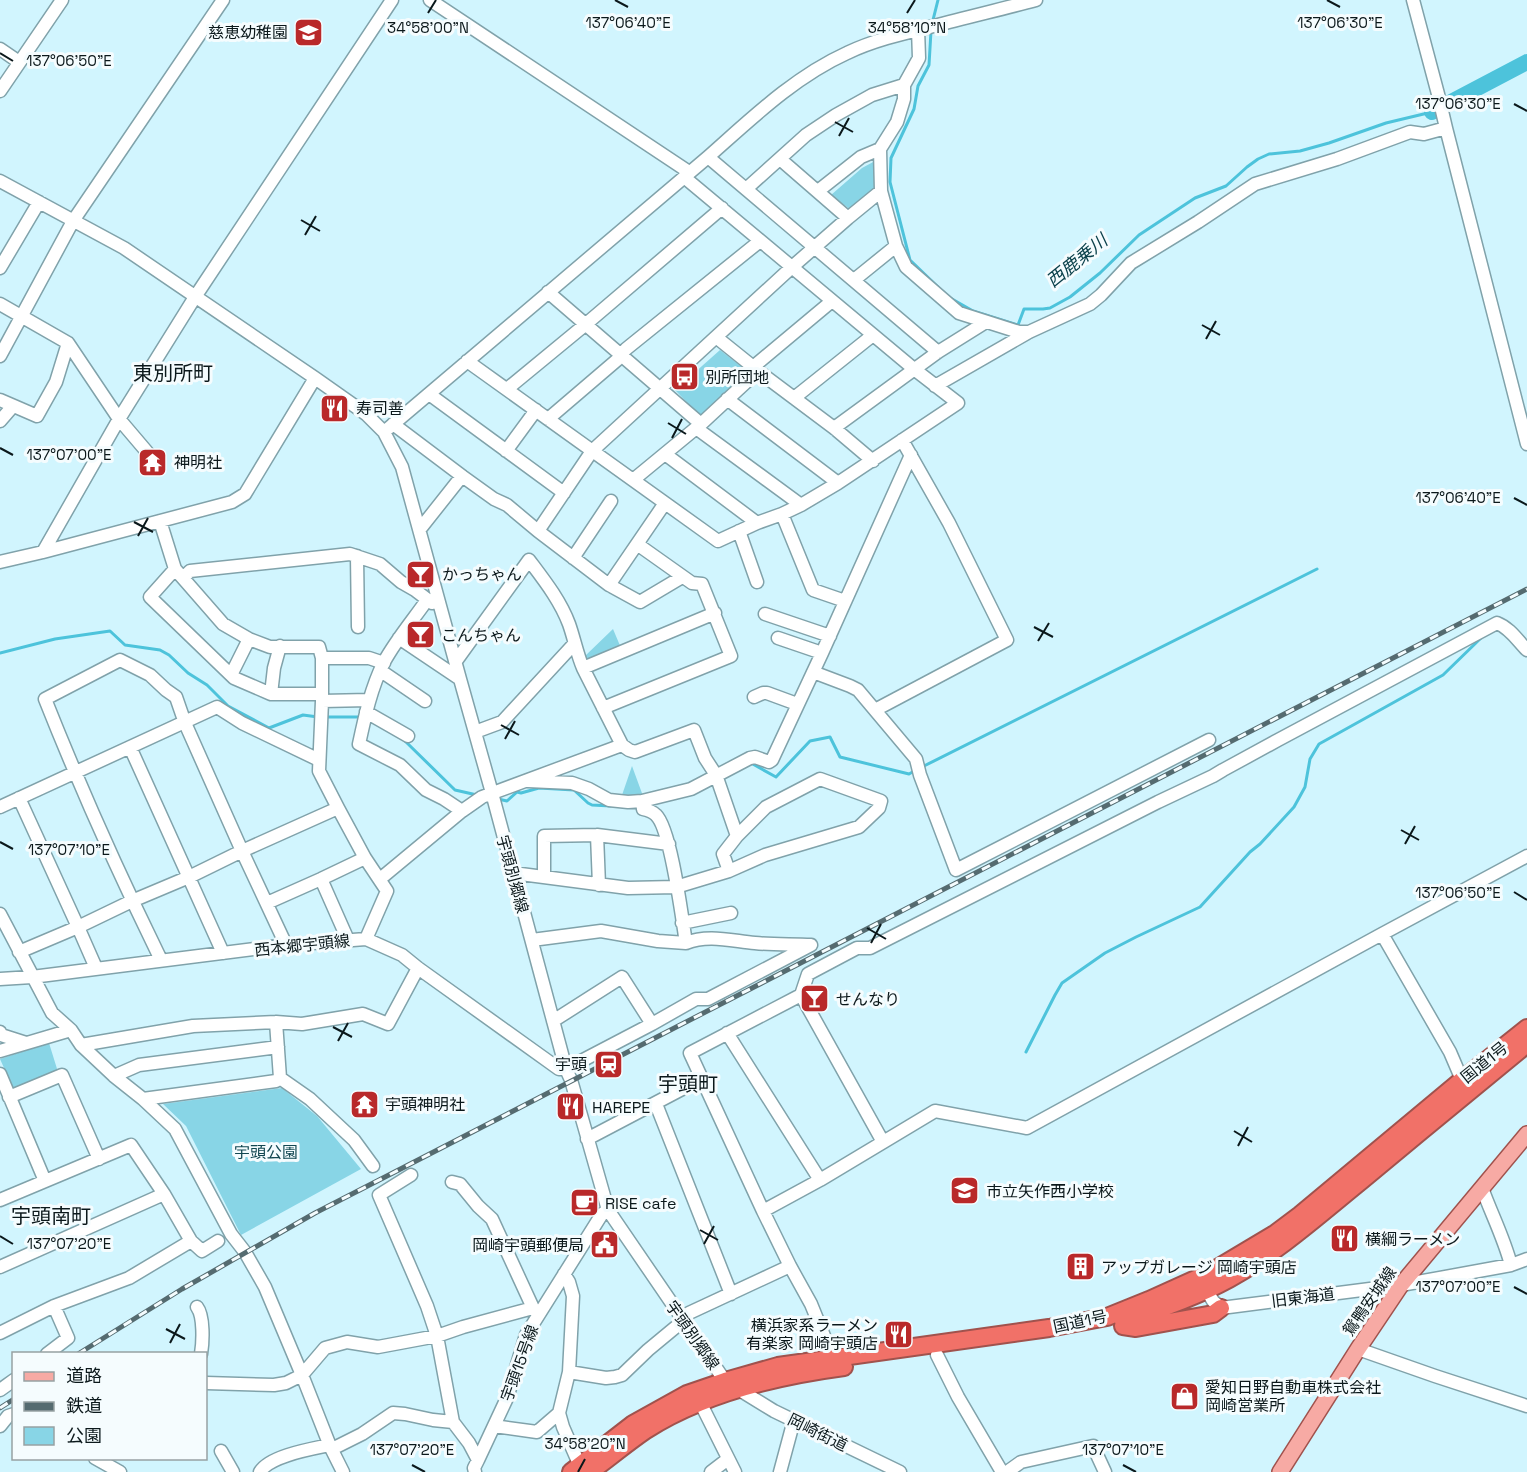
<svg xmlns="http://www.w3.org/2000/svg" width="1527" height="1472" font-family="'Space Grotesk','Noto Sans JP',sans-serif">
<rect width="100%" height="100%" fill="#d1f5fe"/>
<path fill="#88d5e6" d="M875 161 880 188 851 210 831 195 862 168Z
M720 350 747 371 700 416 675 390Z
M613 629 621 648 588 660 585 656Z
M632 766 643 796 621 798Z
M49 1043 58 1072 13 1088 0 1059Z
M282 1088 317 1116 361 1169 241 1235 186 1126 163 1104Z"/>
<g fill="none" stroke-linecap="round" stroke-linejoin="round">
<path stroke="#4dc3db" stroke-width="3" d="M932 24 938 0
M931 31 929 65 918 86 914 109 891 158 890 182 910 260 938 287
M952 299 973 311 1018 325 1024 309H1043L1050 308 1070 297 1100 273 1139 235 1195 198 1226 186 1247 167 1258 159 1269 154 1300 151 1329 143 1386 123 1432 112
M0 653 55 639 110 631 125 645 160 650 169 655 188 673 207 685 228 706 269 728 303 715 318 717
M325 717H360
M405 741 455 790 477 795
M749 764 751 763 776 777 810 741 830 737 840 757 909 774 916 770
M922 767 1317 569
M498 799 507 801 517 792 521 793 539 788 574 790 588 803 592 805 611 806
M1026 1052 1055 995 1062 983 1105 953 1136 937 1200 907 1250 852 1260 844 1294 807 1305 787 1310 759 1319 744 1443 675 1481 638"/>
<path stroke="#4dc3db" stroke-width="16" d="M1432 112 1527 62"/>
<defs>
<path id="minor" d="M430 0 689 172
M1413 0 1438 94 1446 128 1527 444
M918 29 919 58 904 85V99L897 122 880 149 881 191 896 246 906 267 959 313 1019 332H1029
M0 49 19 62
M0 91 62 0
M708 157 938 352
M780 159 848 218
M0 181 124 248 315 378 366 414 384 432 402 467 460 679 492 793 566 1069 571 1080 608 1210 725 1381 774 1411 900 1472
M746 189 806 135 836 115 872 95 904 85
M818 191 861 157 880 149
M0 268 39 202
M854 280 896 246
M548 292 701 424
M0 304 68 343 119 419 153 459
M716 337 757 370
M0 356 73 221 223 0
M467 361 718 541 757 523 782 514 801 505 838 483 958 403 914 369 684 177
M753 367 832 301
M935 386 1029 332 1090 304 1101 295 1131 263 1198 222 1255 184 1337 159 1410 132 1424 134 1446 128
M507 389 586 324 722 208
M429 394 564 493
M794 398 873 335
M727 399 838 483
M0 400 37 416 56 382 68 343
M548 419 617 360 626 349 760 241
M0 421 13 406
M393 424 462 476 494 499 507 505 538 531 609 585 640 602 682 577
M696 428 801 505
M834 428 938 352 986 322
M384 432 708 157C751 119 794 77 847 53 874 40 905 33 934 26 968 17 1002 9 1036 0
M506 451 536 410
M665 454 757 523
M633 480 701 424 758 371 834 428 873 461
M782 514 813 590 845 601
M160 521 175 569 223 624 249 639 270 647H319L322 658V701L319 771 338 808 365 858 387 891 366 939
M420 529 462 476
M538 531 592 451 792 267 848 218 881 191
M739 531 757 582
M43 552 119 419 195 297 392 0
M357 556 358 627
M573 558 611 501
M0 562 43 552 232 502 245 494 315 378
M175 569 150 597 234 678 271 694H321
M183 578 190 571 350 554 380 564 401 582 415 590 432 603
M609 585 665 503
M427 600C413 620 396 640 384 662 371 688 365 716 359 744L400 765 426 790 444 799 462 811
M765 614 830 636
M399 638 460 679
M778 638 822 653
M322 658H369L384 663
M456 661 529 560C544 580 560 600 569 624 574 638 577 654 583 668L622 745 629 750 635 752 694 730 705 758 716 775 737 836
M583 668 715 613
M381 671 425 701
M813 672 850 686 858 690 916 759 920 775 956 870 1209 740
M231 675 249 639
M271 694 274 668 280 646
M754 697 763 693H767L797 704
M322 701 369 700
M603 708 731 656 702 584 692 583 637 544
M875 710 1007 640 949 523 902 440
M366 712 408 736
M475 732 502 722 574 644
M130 747 223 953
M528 781 572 783 589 789 609 800 628 802 642 801 691 789 750 758 755 757 769 762 772 760 822 653 911 455
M19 798 78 927 96 968
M0 807 217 707 242 723 319 760
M597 835 599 885
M513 873 628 888 676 887 729 871 765 855 859 827 879 808 881 801 820 779 766 807 737 836 723 854 729 871
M544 876V836L597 835 669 844
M321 879 348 940
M380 879 462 811 482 797 622 745
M267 903 321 879 365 858
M0 914 52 1013 71 1030 81 1045 114 1076 143 1099 175 1129 231 1234 245 1252 265 1287 302 1375 330 1446 343 1472
M682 923 731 913
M1382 934 1450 1052 1462 1080
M532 940 601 931 658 941 686 943C682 918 671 829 656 815 653 812 648 810 643 809L642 801
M19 952 78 927 132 901 189 877 242 851 338 808
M161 960C119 874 80 787 45 699L120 660 150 675 166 690 176 697 185 723 242 851 286 945
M0 979 32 977 286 945 366 939 402 955 418 968 559 1069H566
M801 995 883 1142
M553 1021 622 977 652 1024 566 1069
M276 1022 280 1078
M652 1024 696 999H708L811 945C793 944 773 945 755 943 732 941 708 934 686 943
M0 1032 1 1035 26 1043
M727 1033 820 1180
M81 1045 193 1026 276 1022 302 1024 363 1014 388 1024 418 968
M0 1051 71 1030
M0 1074 45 1181
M114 1076 139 1065 278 1047
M280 1078 310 1099 354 1140 373 1166
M9 1097 62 1075 99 1159
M143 1099 276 1081 280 1078
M656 1104 731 1294
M587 1139 701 1079
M411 1175 379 1195 427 1306 437 1336 453 1422 469 1443 478 1460
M452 1182 460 1184 478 1206 492 1219 533 1308 538 1312
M1482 1188C1491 1213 1504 1238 1511 1265
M0 1200 131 1145 164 1194 191 1241 129 1278 54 1306 0 1333
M763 1211 820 1180 935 1111 1027 1128 1382 934 1527 856
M191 1241 202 1251 218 1241
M0 1267 164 1194
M1203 1284 1213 1301 1221 1308 1401 1285 1511 1265 1527 1259
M197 1307C204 1316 203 1342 201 1354
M1358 1349 1435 1376 1527 1406
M47 1354 68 1338 54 1306
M937 1355 958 1397 1002 1472
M833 1358 811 1304 790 1266 763 1211 690 1053 801 995 808 974 857 948H870L1158 802 1213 776 1223 770 1278 740 1497 623C1510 628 1518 641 1527 650
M569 1372 606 1378 615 1377 622 1375 648 1350 683 1321 689 1313 790 1266
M206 1383 274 1385 286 1383 302 1375 325 1348 347 1342 378 1347 437 1336 463 1327 533 1308
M0 1390 14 1380
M700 1402 735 1472
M559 1413 563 1427 580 1466
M0 1426 8 1416 14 1414
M494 1426 537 1432 559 1413 569 1372 573 1296 569 1282 564 1274
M332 1449 362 1434 393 1413 405 1414 433 1420 453 1422
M221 1451 233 1472
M95 1458 120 1472
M260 1472C269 1456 311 1449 330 1445
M475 1472 474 1468 478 1460 507 1398 526 1335 602 1214 608 1210
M711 1472 728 1459
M780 1472 794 1420
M1007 1472 1021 1462 1093 1446 1105 1472"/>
<path id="major" d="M1280 1472 1358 1349 1401 1285 1527 1134"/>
<path id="highway" d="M1123 1321C1159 1310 1196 1297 1229 1279 1278 1252 1319 1215 1361 1181 1416 1135 1472 1089 1527 1044
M1123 1326 1136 1328 1213 1314 1221 1308
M571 1472 633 1424 687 1394 725 1381 778 1366 1049 1328 1107 1317 1149 1300 1209 1273 1276 1233 1300 1215 1462 1080 1527 1028
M590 1472C609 1458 627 1443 646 1430 704 1393 776 1376 844 1367"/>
</defs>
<use href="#minor" stroke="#80a2aa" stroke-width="15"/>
<use href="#major" stroke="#a0524d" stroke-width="18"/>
<use href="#highway" stroke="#a0524d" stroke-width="20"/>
<use href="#minor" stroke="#fff" stroke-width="12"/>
<use href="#major" stroke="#f7aaa4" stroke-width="15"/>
<use href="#highway" stroke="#f17168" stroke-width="16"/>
<defs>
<path id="rail" d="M78 1354 182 1289 315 1213 1527 589
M0 1408 14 1399"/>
</defs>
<use href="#rail" stroke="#556b70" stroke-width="5"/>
<use href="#rail" stroke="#f5fcfe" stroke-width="3" stroke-dasharray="9" stroke-linecap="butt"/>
</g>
<path fill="none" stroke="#0b181b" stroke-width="2" d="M615 0 628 7M1327 0 1340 7M428 13 436 0M907 13 915 0M0 53 13 61M1514 104 1527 111M835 122 853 132M839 136 849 118M301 220 320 231M305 235 316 216M1202 325 1220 335M1206 339 1216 321M668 423 686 434M672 438 682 419M0 448 13 455M1514 498 1527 505M134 522 153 532M138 536 148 518M1034 627 1053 637M1038 641 1049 623M501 725 519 735M505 739 515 721M1401 830 1419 840M0 842 13 849M1405 844 1415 826M1514 892 1527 900M867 928 886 939M871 943 881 924M333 1027 352 1037M338 1041 348 1023M1234 1131 1252 1142M1238 1146 1248 1127M700 1230 718 1240M0 1236 13 1244M704 1244 714 1226M1514 1287 1527 1294M166 1329 185 1339M170 1343 180 1324M412 1465 425 1472M1123 1465 1136 1472M578 1472 585 1459"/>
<defs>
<symbol id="school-square" viewBox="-11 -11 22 22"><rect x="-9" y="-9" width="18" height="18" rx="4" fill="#b9292a" stroke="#f5fcfe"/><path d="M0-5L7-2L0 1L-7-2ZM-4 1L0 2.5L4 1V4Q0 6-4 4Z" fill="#fff"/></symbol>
<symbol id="bus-square" viewBox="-11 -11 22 22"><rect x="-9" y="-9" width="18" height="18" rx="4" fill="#b9292a" stroke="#f5fcfe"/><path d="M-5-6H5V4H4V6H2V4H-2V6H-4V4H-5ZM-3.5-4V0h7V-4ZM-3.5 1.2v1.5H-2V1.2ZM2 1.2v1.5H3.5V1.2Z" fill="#fff"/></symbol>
<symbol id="restaurant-square" viewBox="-11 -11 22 22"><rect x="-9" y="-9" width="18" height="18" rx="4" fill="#b9292a" stroke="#f5fcfe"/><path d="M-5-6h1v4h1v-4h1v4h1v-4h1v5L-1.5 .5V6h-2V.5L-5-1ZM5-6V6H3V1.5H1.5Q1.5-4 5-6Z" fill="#fff"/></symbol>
<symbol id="temple-square" viewBox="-11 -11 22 22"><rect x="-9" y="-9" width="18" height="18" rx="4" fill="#b9292a" stroke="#f5fcfe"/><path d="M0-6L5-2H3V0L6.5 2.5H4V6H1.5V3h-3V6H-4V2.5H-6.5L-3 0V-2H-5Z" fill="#fff"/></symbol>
<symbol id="bar-square" viewBox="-11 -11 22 22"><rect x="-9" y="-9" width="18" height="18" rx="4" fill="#b9292a" stroke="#f5fcfe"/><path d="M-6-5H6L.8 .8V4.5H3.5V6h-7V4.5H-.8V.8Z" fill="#fff"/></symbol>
<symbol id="station-square" viewBox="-11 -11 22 22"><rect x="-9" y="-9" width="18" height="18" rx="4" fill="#b9292a" stroke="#f5fcfe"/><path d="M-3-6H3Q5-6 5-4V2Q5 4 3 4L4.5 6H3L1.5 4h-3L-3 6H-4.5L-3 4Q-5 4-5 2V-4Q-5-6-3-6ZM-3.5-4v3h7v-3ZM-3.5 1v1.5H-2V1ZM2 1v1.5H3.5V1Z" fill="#fff"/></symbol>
<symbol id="cafe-square" viewBox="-11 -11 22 22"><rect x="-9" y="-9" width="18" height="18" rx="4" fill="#b9292a" stroke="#f5fcfe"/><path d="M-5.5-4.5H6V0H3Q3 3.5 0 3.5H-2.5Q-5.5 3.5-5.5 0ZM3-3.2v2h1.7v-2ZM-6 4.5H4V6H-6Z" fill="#fff"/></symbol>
<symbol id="civic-square" viewBox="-11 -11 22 22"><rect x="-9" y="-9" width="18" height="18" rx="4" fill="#b9292a" stroke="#f5fcfe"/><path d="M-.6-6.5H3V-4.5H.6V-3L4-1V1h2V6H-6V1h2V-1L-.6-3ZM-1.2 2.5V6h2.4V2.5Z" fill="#fff"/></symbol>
<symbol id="building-square" viewBox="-11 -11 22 22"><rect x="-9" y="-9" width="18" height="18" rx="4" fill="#b9292a" stroke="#f5fcfe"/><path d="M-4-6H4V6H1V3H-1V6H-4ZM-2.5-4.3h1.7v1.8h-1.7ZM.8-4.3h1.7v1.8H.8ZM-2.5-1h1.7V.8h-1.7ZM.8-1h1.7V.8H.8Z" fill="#fff"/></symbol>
<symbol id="shop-square" viewBox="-11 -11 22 22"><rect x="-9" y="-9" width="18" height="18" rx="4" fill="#b9292a" stroke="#f5fcfe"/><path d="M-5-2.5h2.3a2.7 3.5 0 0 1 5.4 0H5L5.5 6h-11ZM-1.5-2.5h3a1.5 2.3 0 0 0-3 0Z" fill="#fff"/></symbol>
</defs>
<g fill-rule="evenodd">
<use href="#school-square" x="292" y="16" width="33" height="33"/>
<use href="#bus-square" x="668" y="360" width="33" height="33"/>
<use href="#restaurant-square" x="318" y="392" width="33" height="33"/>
<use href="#temple-square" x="136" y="446" width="33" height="33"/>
<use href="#bar-square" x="404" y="558" width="33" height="33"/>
<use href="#bar-square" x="404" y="618" width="33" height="33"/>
<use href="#bar-square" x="798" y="982" width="33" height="33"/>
<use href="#station-square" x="592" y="1048" width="33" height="33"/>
<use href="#temple-square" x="348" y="1088" width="33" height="33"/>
<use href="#restaurant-square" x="554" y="1090" width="33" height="33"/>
<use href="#school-square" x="948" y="1174" width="33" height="33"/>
<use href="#cafe-square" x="568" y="1186" width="33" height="33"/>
<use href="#restaurant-square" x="1328" y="1222" width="33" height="33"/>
<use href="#civic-square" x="588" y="1228" width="33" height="33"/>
<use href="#building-square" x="1064" y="1250" width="33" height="33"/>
<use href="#restaurant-square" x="882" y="1318" width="33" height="33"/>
<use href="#shop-square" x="1168" y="1380" width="33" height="33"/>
</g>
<g text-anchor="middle" stroke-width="6" stroke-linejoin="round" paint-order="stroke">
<g font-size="16" fill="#0b181b" stroke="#f5fcfe" text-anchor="start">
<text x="288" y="38" text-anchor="end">慈恵幼稚園</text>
<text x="705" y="383">別所団地</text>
<text x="356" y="414">寿司善</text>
<text x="174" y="468">神明社</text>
<text x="442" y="580">かっちゃん</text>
<text x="441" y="641">こんちゃん</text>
<text x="836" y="1005">せんなり</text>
<text x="587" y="1070" text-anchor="end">宇頭</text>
<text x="385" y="1110">宇頭神明社</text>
<text x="592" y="1113">HAREPE</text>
<text x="986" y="1197">市立矢作西小学校</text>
<text x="605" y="1209">RISE cafe</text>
<text x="1365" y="1245">横綱ラーメン</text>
<text x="584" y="1251" text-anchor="end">岡崎宇頭郵便局</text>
<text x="1101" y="1273">アップガレージ 岡崎宇頭店</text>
<text x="878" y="1331" text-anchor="end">横浜家系ラーメン<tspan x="878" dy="18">有楽家 岡崎宇頭店</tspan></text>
<text x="1205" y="1393">愛知日野自動車株式会社<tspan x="1205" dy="18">岡崎営業所</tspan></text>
</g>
<g font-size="16" fill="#0b181b" stroke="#f5fcfe">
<text transform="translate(513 874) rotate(75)" y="6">宇頭別郷線</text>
<text transform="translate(302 945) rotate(-6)" y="6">西本郷宇頭線</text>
<text transform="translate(1484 1062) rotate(-39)" y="6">国道1号</text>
<text transform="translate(1303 1297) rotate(-7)" y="6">旧東海道</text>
<text transform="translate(1369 1301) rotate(-55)" y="6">鴛鴨安城線</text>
<text transform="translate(1080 1321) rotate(-12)" y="6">国道1号</text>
<text transform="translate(693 1335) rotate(55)" y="6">宇頭別郷線</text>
<text transform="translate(519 1363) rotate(-70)" y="6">宇頭15号線</text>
<text transform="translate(818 1432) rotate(26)" y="6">岡崎街道</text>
</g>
<g font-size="16" fill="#134751" stroke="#f5fcfe">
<text x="266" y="1158">宇頭公園</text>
</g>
<g font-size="18" font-style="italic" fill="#0c424c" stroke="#f5fcfe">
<text transform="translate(1077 261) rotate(-39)" y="6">西鹿乗川</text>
</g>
<g font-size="20" fill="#0b181b" stroke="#f5fcfe">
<text x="173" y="380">東別所町</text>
<text x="688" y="1091">宇頭町</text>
<text x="51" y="1223">宇頭南町</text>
</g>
</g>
<g font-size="15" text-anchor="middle" fill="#0b181b" stroke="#f5fcfe" stroke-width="6" stroke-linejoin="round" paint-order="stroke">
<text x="628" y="28">137°06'40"E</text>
<text x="1340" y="28">137°06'30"E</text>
<text x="428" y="33">34°58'00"N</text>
<text x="907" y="33">34°58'10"N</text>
<text x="69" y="66">137°06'50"E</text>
<text x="1458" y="109">137°06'30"E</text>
<text x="69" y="460">137°07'00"E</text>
<text x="1458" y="503">137°06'40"E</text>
<text x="69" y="855">137°07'10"E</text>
<text x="1458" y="898">137°06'50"E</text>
<text x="69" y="1249">137°07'20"E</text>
<text x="1458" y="1292">137°07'00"E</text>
<text x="585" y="1449">34°58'20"N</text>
<text x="412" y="1455">137°07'20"E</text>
<text x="1123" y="1455">137°07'10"E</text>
</g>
<rect x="12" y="1352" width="195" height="108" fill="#f5fcfe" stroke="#97a1a3" stroke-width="1.5"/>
<rect x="24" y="1372" width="30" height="9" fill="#f7aaa4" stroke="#97a1a3" stroke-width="1.5"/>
<text x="66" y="1382" font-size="18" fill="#0b181b">道路</text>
<rect x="24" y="1402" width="30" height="9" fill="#556b70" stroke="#97a1a3" stroke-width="1.5"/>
<text x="66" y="1412" font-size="18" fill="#0b181b">鉄道</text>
<rect x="24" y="1427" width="30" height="18" fill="#88d5e6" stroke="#97a1a3" stroke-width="1.5"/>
<text x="66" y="1442" font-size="18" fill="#0b181b">公園</text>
</svg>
